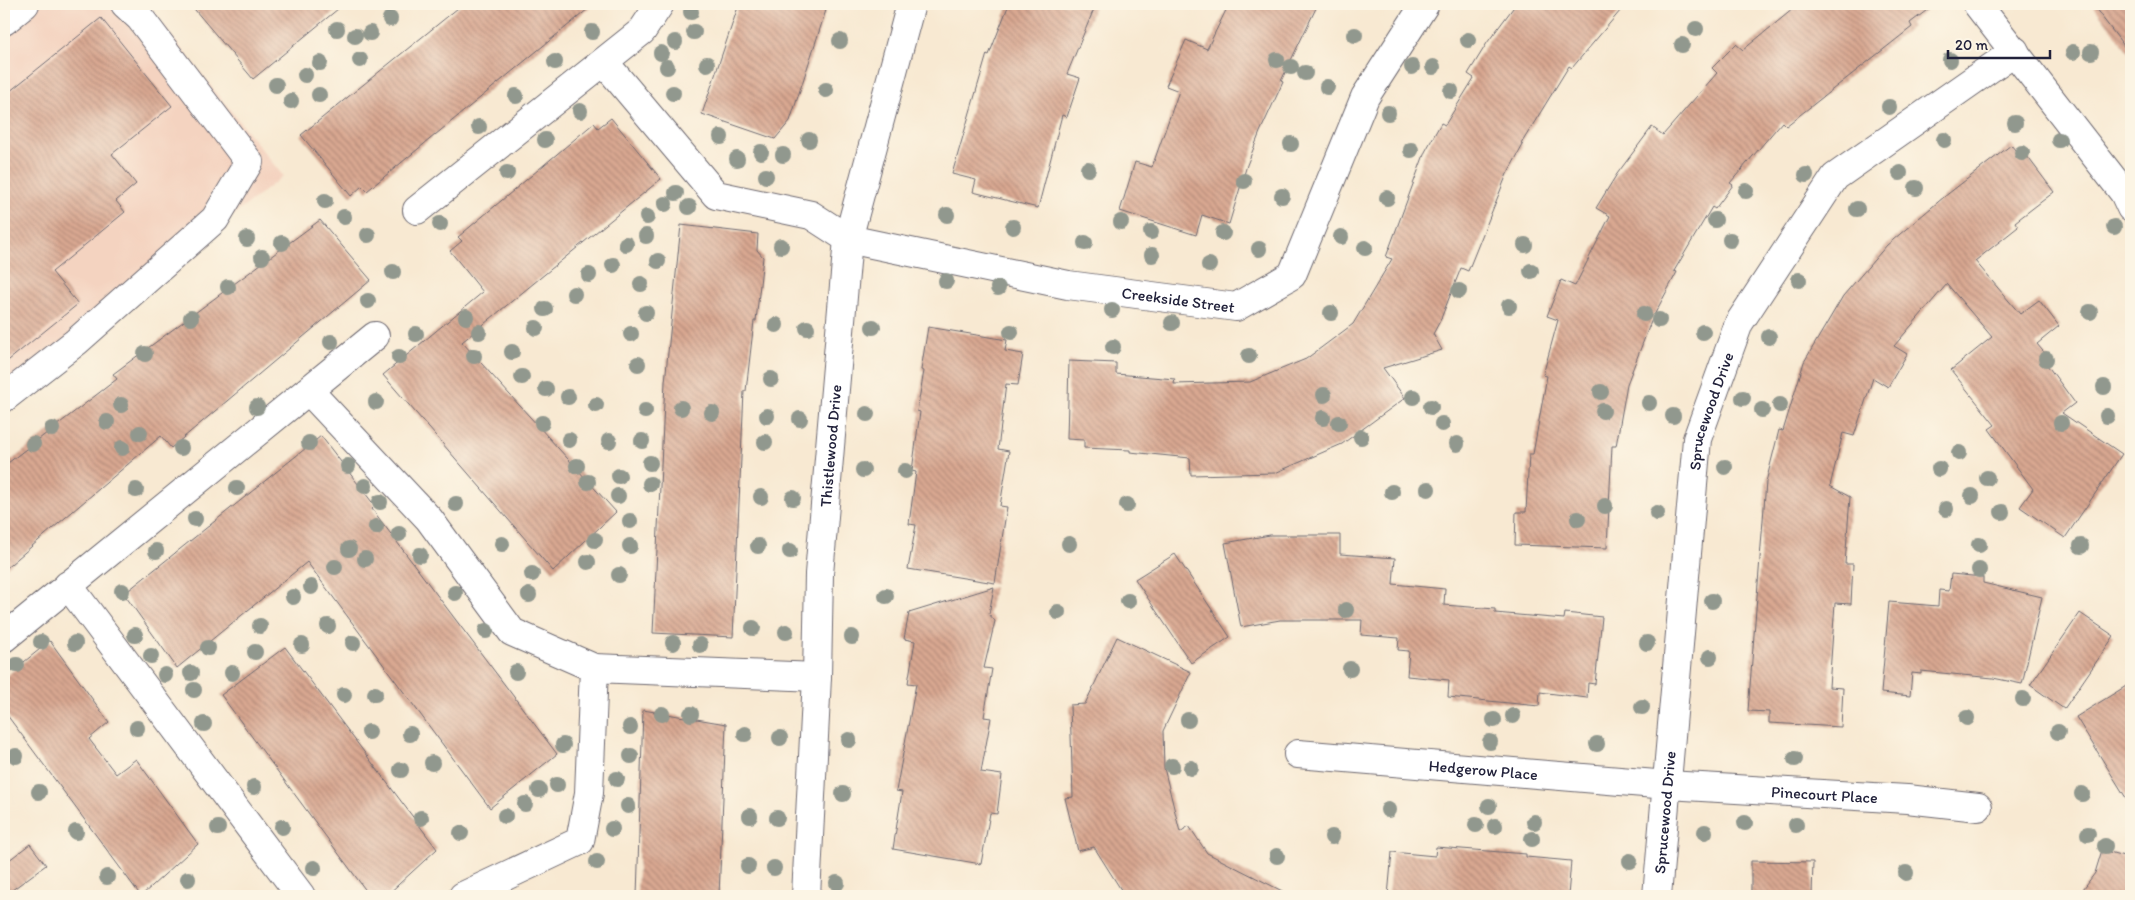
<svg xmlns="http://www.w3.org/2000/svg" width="2135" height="900" font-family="Itim,sans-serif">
<defs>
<pattern id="building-back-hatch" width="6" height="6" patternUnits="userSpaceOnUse" patternTransform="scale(1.25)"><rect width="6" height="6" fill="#d9a891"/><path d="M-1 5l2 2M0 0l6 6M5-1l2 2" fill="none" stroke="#b08878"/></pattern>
</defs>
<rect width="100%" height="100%" fill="#fcf5e5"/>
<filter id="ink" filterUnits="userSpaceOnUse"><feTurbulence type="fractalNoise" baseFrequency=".02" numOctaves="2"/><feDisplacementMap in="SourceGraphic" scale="10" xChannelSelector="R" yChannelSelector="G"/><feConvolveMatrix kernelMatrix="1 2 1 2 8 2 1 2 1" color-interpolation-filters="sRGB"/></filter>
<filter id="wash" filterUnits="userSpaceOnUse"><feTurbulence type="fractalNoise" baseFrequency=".0096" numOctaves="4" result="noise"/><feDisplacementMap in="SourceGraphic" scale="20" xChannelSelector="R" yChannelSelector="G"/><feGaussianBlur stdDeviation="1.12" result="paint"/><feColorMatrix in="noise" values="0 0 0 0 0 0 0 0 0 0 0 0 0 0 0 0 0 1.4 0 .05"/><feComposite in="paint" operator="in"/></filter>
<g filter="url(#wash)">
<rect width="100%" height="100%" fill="#f8e9d2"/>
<path fill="#f4d3c0" d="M4 4H146L283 176 4 398Z"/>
<g id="blocks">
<path fill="url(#building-back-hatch)" d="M190 4H344L253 79Z
M463 4H594L367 191 362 186 351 196 301 135Z
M739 4H828L790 121 775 139 702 114Z
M1009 4H1096L1067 74 1080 78 1067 117 1062 115 1038 208 973 192 976 180 952 174 987 54 989 55Z
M1229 4H1318L1281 81 1283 82 1260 132 1247 165 1229 224 1202 215 1196 235 1120 211 1135 162 1152 167 1179 91 1166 86 1186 40 1207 49Z
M1516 4H1626L1572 68 1569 66 1521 144 1523 145 1507 174 1468 271 1461 268 1440 321 1433 334 1442 350 1383 368 1405 398 1342 444 1275 473 1191 475 1190 458 1130 452V450L1084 448V440L1067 439 1069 361 1116 363V374L1175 379 1174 384 1250 382 1306 359 1353 324 1392 259 1386 257 1425 152 1441 123 1445 125 1474 78 1468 74 1487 43Z
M1799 4H1935L1910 23 1912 27 1786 126 1782 122 1730 183 1733 185 1715 209 1712 207 1674 271 1677 272 1652 319 1627 384 1616 446H1612L1607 548 1515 545 1516 512H1526L1529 454H1533L1547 376 1543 375 1558 320 1547 316 1561 280 1575 286 1610 216 1596 208 1617 174 1652 127 1663 135 1717 73 1712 68 1736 44 1743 50Z
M2092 4H2131V55Z
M101 18 172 106 112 154 136 184 116 201 125 212 52 272 78 304 4 364V96Z
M611 118 661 179 462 342 616 512 553 571 383 375 483 292 450 251 462 241 458 237 594 123 598 128Z
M2011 145 2020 156 2024 152 2054 192 2015 222 2018 227 1975 261 2020 314 2039 300 2059 326 2037 344 2052 362 2047 365 2075 403 2062 413 2122 454 2065 538 2020 507 2033 489 1989 429 1995 425 1951 370 1992 337 1947 284 1894 346 1907 354 1888 387 1873 378 1854 436 1843 433 1830 486 1850 497 1845 564H1853L1851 604 1835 603 1829 687 1843 688 1841 727 1769 723V712L1748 711 1766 482 1779 430 1783 431 1804 362 1843 296 1887 245 1944 197Z
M320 220 371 280 171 448 161 436 4 570V466L117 379 113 374Z
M681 225 758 234 757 250 763 257 756 321H754L746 391H744L733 637 653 633 665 382Z
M928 327 1007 340 1005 351 1023 354 1018 385 1006 384 998 449 1009 451 1000 506 1007 507 995 583 908 569 916 525 909 524 916 472 912 471 920 412 917 411 924 371 921 370Z
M321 436 375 506 372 509 557 754 490 808 307 562 177 668 124 594Z
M1270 535H1340V554L1395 558 1393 584 1445 589 1444 605 1495 609V613L1564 619 1565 613 1602 617 1595 684 1588 683 1587 698 1540 692 1539 706 1448 697 1449 680 1407 676 1409 651 1398 650 1399 638 1361 635 1362 620H1280L1241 627 1225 543Z
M1175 554 1230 637 1191 663 1135 579Z
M1951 574 1983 577V583L2042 597 2022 684 1993 678 1921 671V674L1912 673 1910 696 1881 693 1889 602 1938 606 1939 590 1949 591Z
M994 587 989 614 995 621 984 668 992 669 984 717 991 718 981 772 1002 775 997 814 990 813 981 864 893 849 902 792 896 791 916 684 908 683 915 641 904 639 909 613Z
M2080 613 2114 636 2064 709 2030 685Z
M1117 637 1191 672 1163 731 1164 768 1180 832 1189 826 1207 853 1292 896H1125L1094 847 1078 851 1065 798 1073 797 1070 705 1085 704Z
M50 641 109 722 89 739 116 774 136 759 198 844 141 896 4 711V678Z
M285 647 437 849 386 896H370L221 695Z
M2131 683V806L2076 717Z
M643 710 726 724 719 896H637Z
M30 844 46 865 4 896V864Z
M1436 847 1526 854V857L1571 861 1568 896H1388L1392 852 1435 856Z
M2102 850 2131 858V896H2078L2095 873Z
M1751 861 1813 862 1812 896H1751Z"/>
</g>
</g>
<g filter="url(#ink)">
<use href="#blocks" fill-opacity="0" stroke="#6d6870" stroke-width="1"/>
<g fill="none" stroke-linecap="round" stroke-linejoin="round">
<defs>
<g id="minor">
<path d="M1977 4 2124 193 2131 208"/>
<path d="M4 21 25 4"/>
<path id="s1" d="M604 62 716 195 811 215 848 239 1068 285 1236 307 1292 275 1365 97 1425 4"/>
<path d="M417 210 642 31 660 4"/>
<path d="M309 391 429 519 512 632 594 668"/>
<path d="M4 398 76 342 215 219 249 162 140 18 125 4"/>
<path d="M68 585 301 896"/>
<path d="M4 638 375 336"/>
<path id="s2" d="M1298 754 1668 785 1907 799 1978 807"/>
<path d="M463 896 580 841 589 793 594 668 817 677"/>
<path id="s3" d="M806 896 817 677 819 574 848 239 911 4"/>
<path id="s4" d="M1657 896 1697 439 1739 323 1835 177 2015 51"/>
</g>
</defs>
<use href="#minor" stroke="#6d6870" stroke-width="30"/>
<use href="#minor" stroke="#fff" stroke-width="28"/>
</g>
<g fill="#91988e">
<circle cx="691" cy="12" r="8"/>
<circle cx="390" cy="19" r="8"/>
<circle cx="337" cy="29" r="8"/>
<circle cx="1696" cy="29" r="8"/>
<circle cx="592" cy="32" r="8"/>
<circle cx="694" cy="32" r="8"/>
<circle cx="370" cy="33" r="8"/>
<circle cx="1355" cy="35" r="8"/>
<circle cx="355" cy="36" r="8"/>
<circle cx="1468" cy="40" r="8"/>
<circle cx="840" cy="41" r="8"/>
<circle cx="675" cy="42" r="8"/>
<circle cx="1682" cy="45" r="8"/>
<circle cx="2073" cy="52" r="8"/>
<circle cx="2091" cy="52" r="8"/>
<circle cx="661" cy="53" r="8"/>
<circle cx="360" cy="60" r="8"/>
<circle cx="1277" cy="60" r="8"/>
<circle cx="1950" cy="60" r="8"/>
<circle cx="555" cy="62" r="8"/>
<circle cx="320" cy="63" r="8"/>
<circle cx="707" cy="64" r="8"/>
<circle cx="667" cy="67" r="8"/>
<circle cx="1291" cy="67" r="8"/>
<circle cx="1412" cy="67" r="8"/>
<circle cx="1433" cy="67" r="8"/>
<circle cx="1305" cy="73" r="8"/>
<circle cx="305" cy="75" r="8"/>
<circle cx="276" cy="85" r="8"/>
<circle cx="1327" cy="87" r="8"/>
<circle cx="826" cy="90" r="8"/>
<circle cx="1451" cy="91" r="8"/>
<circle cx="673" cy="93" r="8"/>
<circle cx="319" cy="95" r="8"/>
<circle cx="516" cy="96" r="8"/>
<circle cx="291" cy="101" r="8"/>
<circle cx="1889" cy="107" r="8"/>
<circle cx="580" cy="111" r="8"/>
<circle cx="1388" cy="113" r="8"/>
<circle cx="2015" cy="123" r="8"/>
<circle cx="479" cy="127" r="8"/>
<circle cx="721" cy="137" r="8"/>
<circle cx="545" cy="140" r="8"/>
<circle cx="809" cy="140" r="8"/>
<circle cx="1944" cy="140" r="8"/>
<circle cx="2059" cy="140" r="8"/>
<circle cx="1291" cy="144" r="8"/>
<circle cx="1411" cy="150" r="8"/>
<circle cx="761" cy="152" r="8"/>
<circle cx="2022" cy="153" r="8"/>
<circle cx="783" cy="155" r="8"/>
<circle cx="737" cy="159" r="8"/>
<circle cx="1088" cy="169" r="8"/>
<circle cx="507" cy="173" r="8"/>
<circle cx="1900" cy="173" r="8"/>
<circle cx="1806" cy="175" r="8"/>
<circle cx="766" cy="176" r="8"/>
<circle cx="1244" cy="181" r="8"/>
<circle cx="1916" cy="188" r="8"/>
<circle cx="1746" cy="191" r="8"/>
<circle cx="676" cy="193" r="8"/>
<circle cx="1282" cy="196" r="8"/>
<circle cx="1387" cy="198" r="8"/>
<circle cx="325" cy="201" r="8"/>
<circle cx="665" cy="204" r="8"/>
<circle cx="689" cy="207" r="8"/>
<circle cx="1857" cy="209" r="8"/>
<circle cx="947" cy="215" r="8"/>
<circle cx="344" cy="217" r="8"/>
<circle cx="647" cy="217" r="8"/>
<circle cx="1715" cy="220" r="8"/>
<circle cx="1121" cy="222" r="8"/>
<circle cx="440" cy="224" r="8"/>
<circle cx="1013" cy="227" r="8"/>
<circle cx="2114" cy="227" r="8"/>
<circle cx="1151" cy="232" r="8"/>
<circle cx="1223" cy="233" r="8"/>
<circle cx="368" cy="235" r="8"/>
<circle cx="646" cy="236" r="8"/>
<circle cx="1341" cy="237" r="8"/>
<circle cx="247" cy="239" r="8"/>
<circle cx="1730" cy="240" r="8"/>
<circle cx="282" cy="243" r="8"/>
<circle cx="1085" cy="243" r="8"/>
<circle cx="626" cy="244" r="8"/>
<circle cx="1525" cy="245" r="8"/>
<circle cx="781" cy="246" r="8"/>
<circle cx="1365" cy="248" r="8"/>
<circle cx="1259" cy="249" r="8"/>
<circle cx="1152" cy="255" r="8"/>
<circle cx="262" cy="257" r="8"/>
<circle cx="658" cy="261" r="8"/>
<circle cx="613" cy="265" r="8"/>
<circle cx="1209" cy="265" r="8"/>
<circle cx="1531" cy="271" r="8"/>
<circle cx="393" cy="272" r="8"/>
<circle cx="589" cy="275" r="8"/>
<circle cx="1799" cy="280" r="8"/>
<circle cx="946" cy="281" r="8"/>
<circle cx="641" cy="284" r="8"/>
<circle cx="228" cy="287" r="8"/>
<circle cx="998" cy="288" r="8"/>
<circle cx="1459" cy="291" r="8"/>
<circle cx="574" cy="294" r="8"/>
<circle cx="368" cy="301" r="8"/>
<circle cx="1509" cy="306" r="8"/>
<circle cx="545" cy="309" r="8"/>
<circle cx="1112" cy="310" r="8"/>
<circle cx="2090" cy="312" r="8"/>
<circle cx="646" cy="313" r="8"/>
<circle cx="1331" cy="313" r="8"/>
<circle cx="1644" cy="314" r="8"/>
<circle cx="466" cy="317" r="8"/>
<circle cx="191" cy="318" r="8"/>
<circle cx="1659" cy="320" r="8"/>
<circle cx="1172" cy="323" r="8"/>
<circle cx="776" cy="325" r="8"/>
<circle cx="873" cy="327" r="8"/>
<circle cx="536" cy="328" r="8"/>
<circle cx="807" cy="328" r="8"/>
<circle cx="479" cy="332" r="8"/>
<circle cx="1011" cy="332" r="8"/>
<circle cx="1703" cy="332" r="8"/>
<circle cx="416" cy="334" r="8"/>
<circle cx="631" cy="334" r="8"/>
<circle cx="1769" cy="337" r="8"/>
<circle cx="331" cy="342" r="8"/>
<circle cx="1113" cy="347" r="8"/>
<circle cx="512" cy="352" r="8"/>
<circle cx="145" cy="354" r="8"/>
<circle cx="474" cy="356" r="8"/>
<circle cx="1249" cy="356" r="8"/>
<circle cx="399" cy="357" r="8"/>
<circle cx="2046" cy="359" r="8"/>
<circle cx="638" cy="364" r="8"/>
<circle cx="522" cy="377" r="8"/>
<circle cx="771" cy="379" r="8"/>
<circle cx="2104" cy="387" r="8"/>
<circle cx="546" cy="389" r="8"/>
<circle cx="1601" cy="392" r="8"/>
<circle cx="1324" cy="395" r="8"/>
<circle cx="568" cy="397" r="8"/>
<circle cx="1413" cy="397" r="8"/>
<circle cx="1743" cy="398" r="8"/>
<circle cx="376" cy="402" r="8"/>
<circle cx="1649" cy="403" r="8"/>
<circle cx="121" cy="405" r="8"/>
<circle cx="596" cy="405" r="8"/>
<circle cx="1780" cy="405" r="8"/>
<circle cx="257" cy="407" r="8"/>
<circle cx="1431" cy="407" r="8"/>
<circle cx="681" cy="408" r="8"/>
<circle cx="1762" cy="410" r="8"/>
<circle cx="645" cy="411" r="8"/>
<circle cx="1603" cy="411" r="8"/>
<circle cx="712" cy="413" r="8"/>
<circle cx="867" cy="414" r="8"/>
<circle cx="767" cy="416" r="8"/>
<circle cx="1673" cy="416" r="8"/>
<circle cx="2107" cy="416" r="8"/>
<circle cx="1323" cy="418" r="8"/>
<circle cx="800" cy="419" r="8"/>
<circle cx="107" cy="422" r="8"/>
<circle cx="542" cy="423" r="8"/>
<circle cx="1339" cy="423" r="8"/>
<circle cx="2061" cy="423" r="8"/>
<circle cx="1442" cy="424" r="8"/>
<circle cx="52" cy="429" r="8"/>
<circle cx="140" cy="433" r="8"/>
<circle cx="1361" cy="437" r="8"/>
<circle cx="569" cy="440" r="8"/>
<circle cx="609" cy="441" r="8"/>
<circle cx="642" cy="441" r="8"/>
<circle cx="765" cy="442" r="8"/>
<circle cx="309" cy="443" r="8"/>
<circle cx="33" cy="444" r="8"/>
<circle cx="1457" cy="444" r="8"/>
<circle cx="122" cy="448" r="8"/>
<circle cx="181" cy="448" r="8"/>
<circle cx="1959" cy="453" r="8"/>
<circle cx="650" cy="463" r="8"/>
<circle cx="348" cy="466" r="8"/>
<circle cx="577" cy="466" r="8"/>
<circle cx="1725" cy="467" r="8"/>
<circle cx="1939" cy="469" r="8"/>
<circle cx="863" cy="470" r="8"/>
<circle cx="905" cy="471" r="8"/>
<circle cx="619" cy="476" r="8"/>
<circle cx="1987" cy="478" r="8"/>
<circle cx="588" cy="482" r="8"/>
<circle cx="650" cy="484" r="8"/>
<circle cx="365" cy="486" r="8"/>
<circle cx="237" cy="488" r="8"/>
<circle cx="1428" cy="489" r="8"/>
<circle cx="136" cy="490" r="8"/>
<circle cx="1392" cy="492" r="8"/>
<circle cx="618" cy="496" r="8"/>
<circle cx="1972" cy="496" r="8"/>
<circle cx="761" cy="497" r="8"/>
<circle cx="793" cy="498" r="8"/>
<circle cx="380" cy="502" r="8"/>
<circle cx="456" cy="504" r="8"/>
<circle cx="1127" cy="505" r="8"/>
<circle cx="1605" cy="506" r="8"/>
<circle cx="1946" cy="509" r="8"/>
<circle cx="2002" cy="512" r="8"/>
<circle cx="1657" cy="513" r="8"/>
<circle cx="195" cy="519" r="8"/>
<circle cx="1578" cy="519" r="8"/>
<circle cx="630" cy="521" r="8"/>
<circle cx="376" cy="527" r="8"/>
<circle cx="399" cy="534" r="8"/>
<circle cx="595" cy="540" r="8"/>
<circle cx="502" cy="544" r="8"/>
<circle cx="1069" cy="544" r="8"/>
<circle cx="1979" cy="545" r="8"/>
<circle cx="630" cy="546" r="8"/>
<circle cx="758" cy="546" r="8"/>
<circle cx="2081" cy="546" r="8"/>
<circle cx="349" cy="549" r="8"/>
<circle cx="156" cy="551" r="8"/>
<circle cx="790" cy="551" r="8"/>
<circle cx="420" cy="555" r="8"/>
<circle cx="365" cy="559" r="8"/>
<circle cx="588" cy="562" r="8"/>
<circle cx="335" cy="567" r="8"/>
<circle cx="1979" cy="570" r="8"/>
<circle cx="532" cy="574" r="8"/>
<circle cx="619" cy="575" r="8"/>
<circle cx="311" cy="587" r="8"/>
<circle cx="122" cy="591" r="8"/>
<circle cx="455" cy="593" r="8"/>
<circle cx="529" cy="595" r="8"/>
<circle cx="886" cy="596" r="8"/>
<circle cx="293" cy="597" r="8"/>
<circle cx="1128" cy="601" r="8"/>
<circle cx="1712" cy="601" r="8"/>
<circle cx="1346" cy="610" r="8"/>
<circle cx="1058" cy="612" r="8"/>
<circle cx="260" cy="626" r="8"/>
<circle cx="328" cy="626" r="8"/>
<circle cx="753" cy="628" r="8"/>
<circle cx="486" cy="631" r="8"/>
<circle cx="786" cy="632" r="8"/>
<circle cx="135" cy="635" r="8"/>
<circle cx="852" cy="637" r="8"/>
<circle cx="41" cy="642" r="8"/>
<circle cx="75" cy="643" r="8"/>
<circle cx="353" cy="643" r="8"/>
<circle cx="673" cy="643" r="8"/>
<circle cx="1647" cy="643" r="8"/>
<circle cx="302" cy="645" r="8"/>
<circle cx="700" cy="645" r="8"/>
<circle cx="208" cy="648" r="8"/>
<circle cx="255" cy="652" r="8"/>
<circle cx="151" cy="656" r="8"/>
<circle cx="1710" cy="657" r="8"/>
<circle cx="17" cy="665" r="8"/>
<circle cx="1350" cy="669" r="8"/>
<circle cx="516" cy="672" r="8"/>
<circle cx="191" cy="673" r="8"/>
<circle cx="232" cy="673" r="8"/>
<circle cx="165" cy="675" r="8"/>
<circle cx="194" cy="690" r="8"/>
<circle cx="375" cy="694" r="8"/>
<circle cx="344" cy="695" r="8"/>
<circle cx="2023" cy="699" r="8"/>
<circle cx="1642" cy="707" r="8"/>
<circle cx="662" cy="714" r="8"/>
<circle cx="691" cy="714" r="8"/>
<circle cx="1513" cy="716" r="8"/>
<circle cx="1967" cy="718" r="8"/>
<circle cx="1188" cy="720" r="8"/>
<circle cx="1494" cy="720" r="8"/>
<circle cx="204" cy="724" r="8"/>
<circle cx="630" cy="727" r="8"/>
<circle cx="137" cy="728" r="8"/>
<circle cx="369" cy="732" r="8"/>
<circle cx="2058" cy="732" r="8"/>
<circle cx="410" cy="734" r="8"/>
<circle cx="745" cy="734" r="8"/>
<circle cx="780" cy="738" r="8"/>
<circle cx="849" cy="740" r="8"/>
<circle cx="1490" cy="742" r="8"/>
<circle cx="1597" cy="744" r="8"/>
<circle cx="563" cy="745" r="8"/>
<circle cx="16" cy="756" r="8"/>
<circle cx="631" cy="756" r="8"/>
<circle cx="1795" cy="759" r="8"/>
<circle cx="432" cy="763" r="8"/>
<circle cx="1172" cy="766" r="8"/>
<circle cx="1191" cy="768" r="8"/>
<circle cx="401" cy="770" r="8"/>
<circle cx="617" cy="779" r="8"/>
<circle cx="557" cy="785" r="8"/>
<circle cx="254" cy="787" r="8"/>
<circle cx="539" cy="790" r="8"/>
<circle cx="39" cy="792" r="8"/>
<circle cx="843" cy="794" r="8"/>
<circle cx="2082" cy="794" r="8"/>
<circle cx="525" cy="804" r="8"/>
<circle cx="628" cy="806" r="8"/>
<circle cx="1489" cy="806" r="8"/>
<circle cx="1388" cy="810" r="8"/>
<circle cx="505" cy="816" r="8"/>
<circle cx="750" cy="816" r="8"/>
<circle cx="421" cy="818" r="8"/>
<circle cx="777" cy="818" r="8"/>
<circle cx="1534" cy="822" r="8"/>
<circle cx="1745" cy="823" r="8"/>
<circle cx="1476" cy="825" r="8"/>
<circle cx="1796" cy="825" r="8"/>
<circle cx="1495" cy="826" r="8"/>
<circle cx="282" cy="827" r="8"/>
<circle cx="218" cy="828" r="8"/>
<circle cx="612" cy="829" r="8"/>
<circle cx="76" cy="832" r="8"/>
<circle cx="1705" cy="832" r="8"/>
<circle cx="461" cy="833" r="8"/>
<circle cx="2088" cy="834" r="8"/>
<circle cx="1332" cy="837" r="8"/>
<circle cx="1532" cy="839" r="8"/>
<circle cx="2105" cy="846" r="8"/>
<circle cx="1277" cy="856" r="8"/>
<circle cx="1630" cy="861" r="8"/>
<circle cx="597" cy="862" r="8"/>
<circle cx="748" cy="866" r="8"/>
<circle cx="314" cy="868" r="8"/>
<circle cx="774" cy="868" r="8"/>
<circle cx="1906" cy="873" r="8"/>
<circle cx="107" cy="877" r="8"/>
<circle cx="188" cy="879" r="8"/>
<circle cx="837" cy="883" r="8"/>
</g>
</g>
<g text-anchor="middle" stroke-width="4" stroke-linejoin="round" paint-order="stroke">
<g font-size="16" fill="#22223b" stroke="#fcf5e5">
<text dy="6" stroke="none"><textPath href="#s1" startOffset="651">Creekside Street</textPath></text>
<text dy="6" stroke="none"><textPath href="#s4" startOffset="489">Sprucewood Drive</textPath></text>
<text dy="6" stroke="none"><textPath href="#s3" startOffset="451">Thistlewood Drive</textPath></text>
<text dy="6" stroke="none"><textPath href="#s2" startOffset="186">Hedgerow Place</textPath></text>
<text dy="6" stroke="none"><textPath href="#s2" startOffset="528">Pinecourt Place</textPath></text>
<text dy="6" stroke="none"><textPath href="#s4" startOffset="84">Sprucewood Drive</textPath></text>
</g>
</g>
<rect width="2135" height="900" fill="none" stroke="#fcf5e5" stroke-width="20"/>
<path d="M1948 50v8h102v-8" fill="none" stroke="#22223b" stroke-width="2.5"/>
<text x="1955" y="50" font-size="15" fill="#22223b" stroke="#fcf5e5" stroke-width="4" paint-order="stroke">20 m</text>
</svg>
